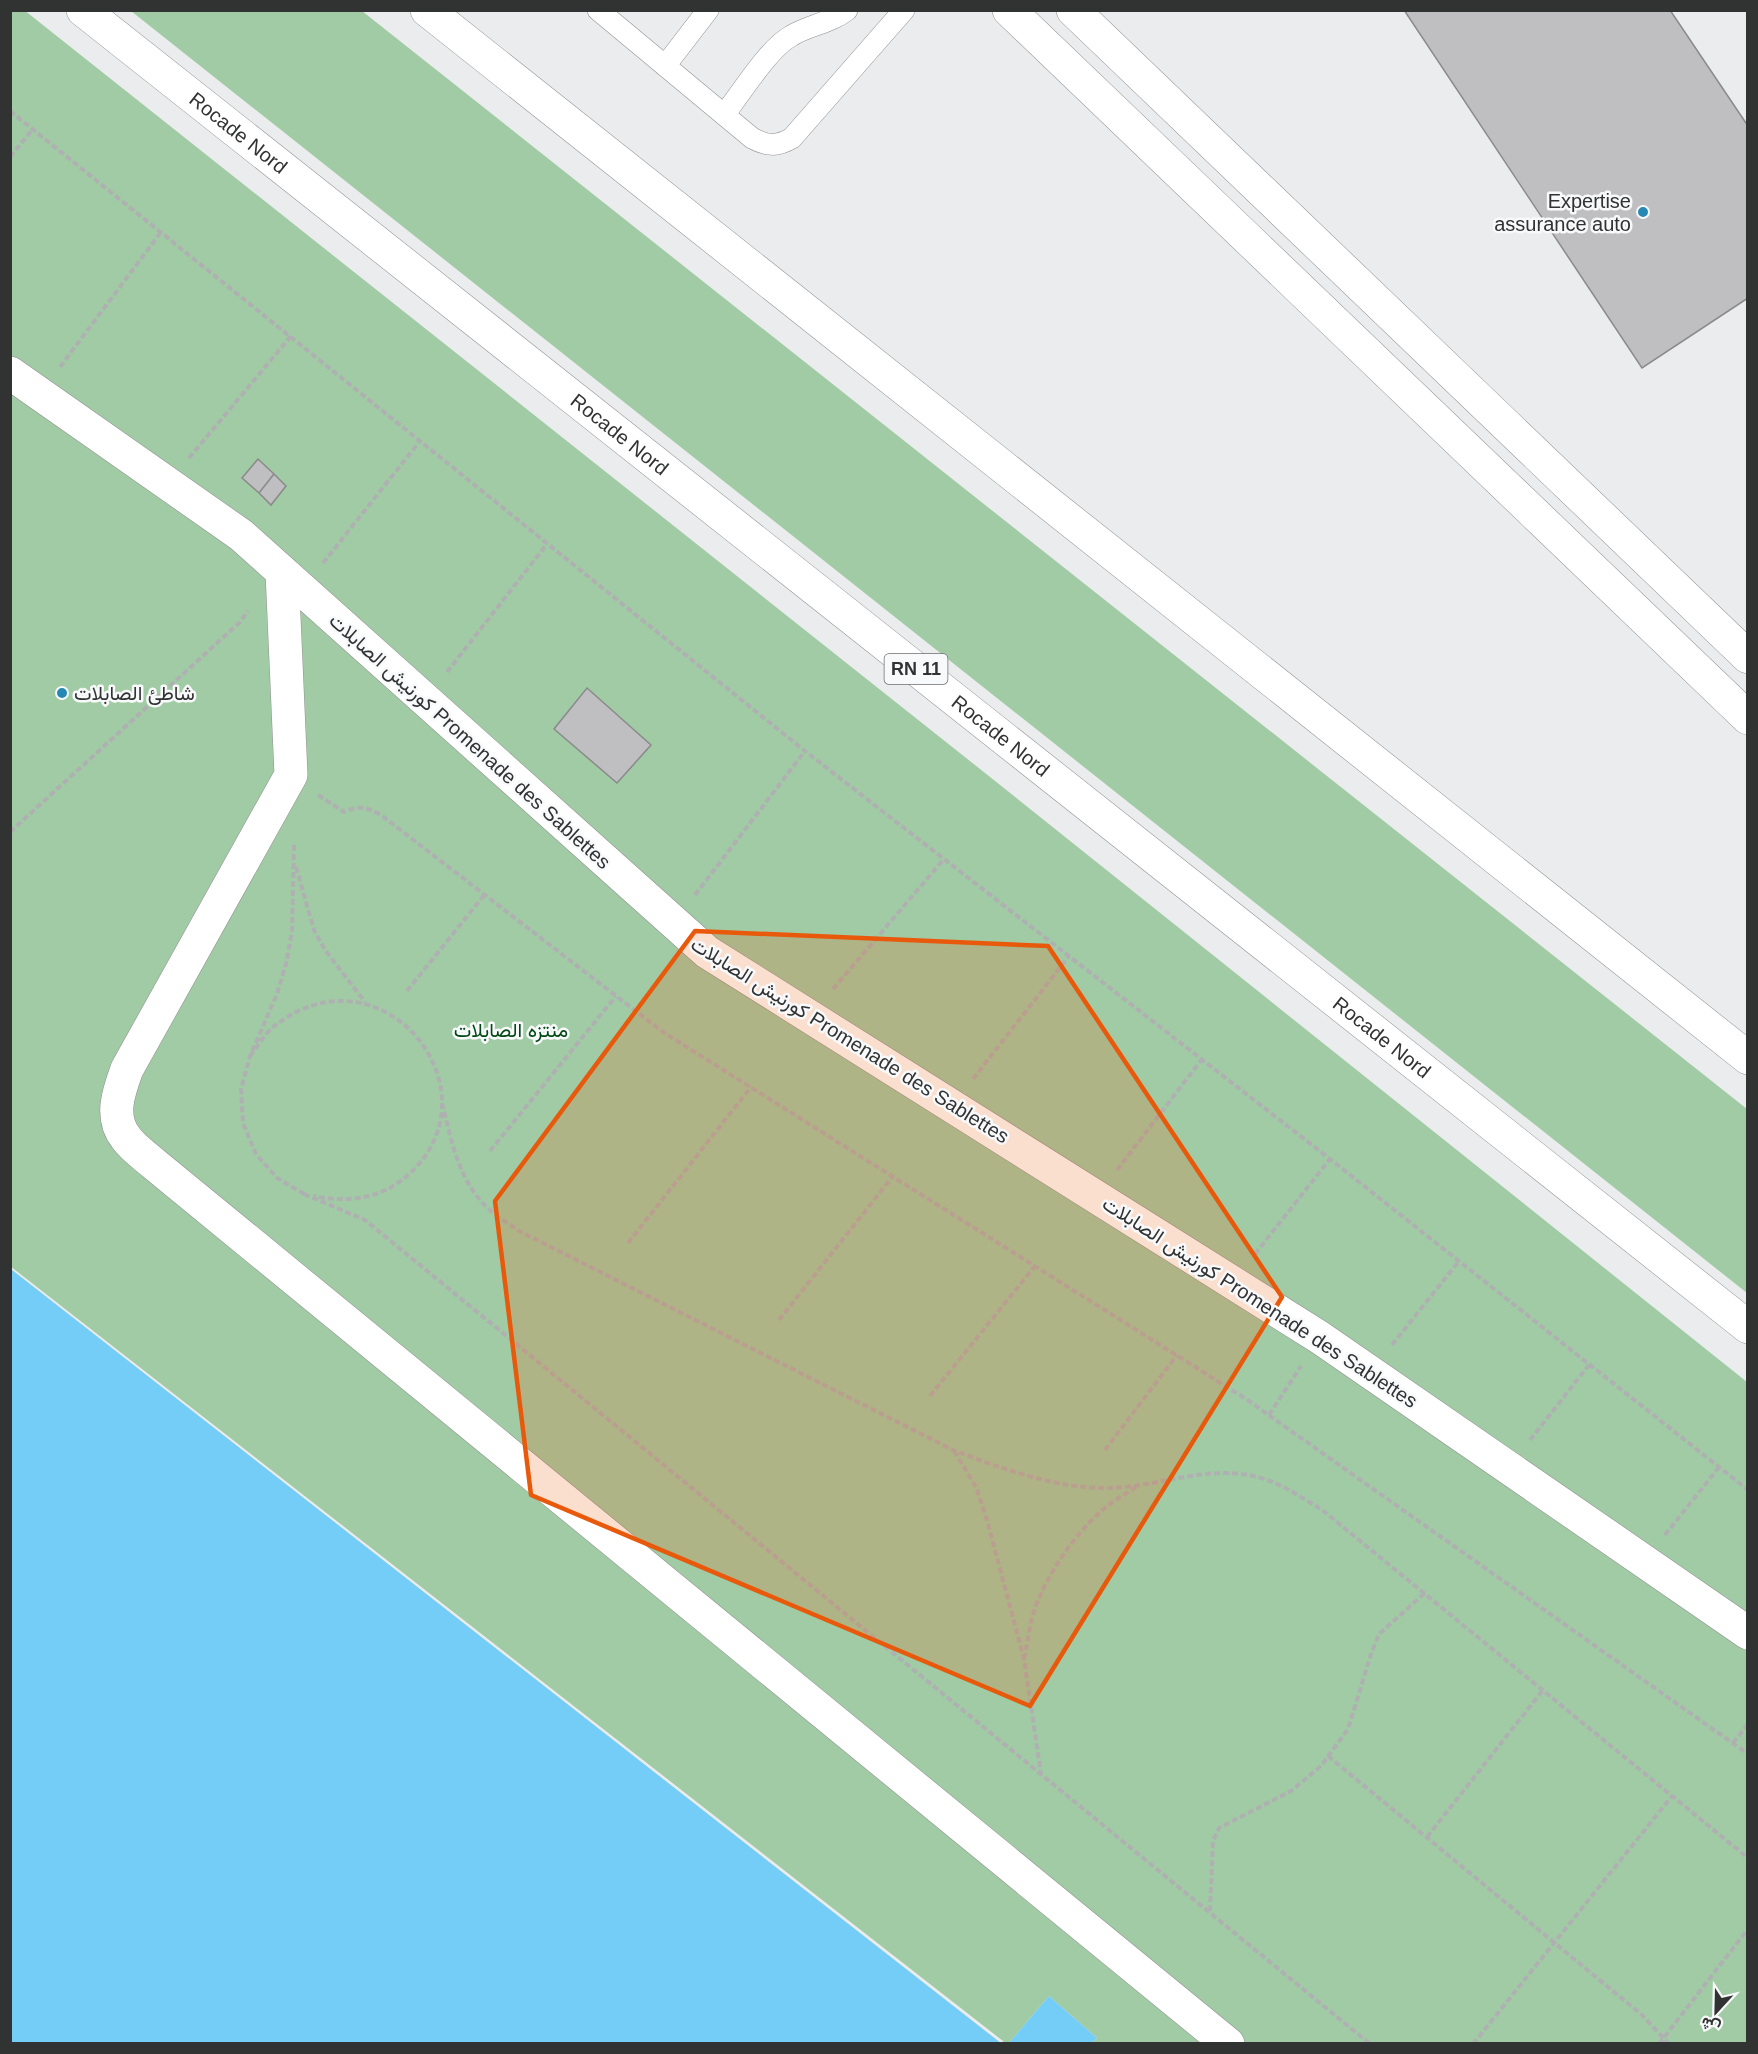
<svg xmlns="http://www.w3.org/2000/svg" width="1758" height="2054" font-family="Helvetica,Vazirmatn,sans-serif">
<rect width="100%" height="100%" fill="#ebecee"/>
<path fill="#a1cba4" d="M24 10 980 769 1747 1382V2043H1092L1097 2038 1049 1996 1009 2043H1001L11 1269 10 11Z
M131 11H362L1747 1109V1293Z"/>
<path fill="#74cdf6" d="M11 1269 1001 2043H11Z
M1049 1996 1097 2038 1092 2043H1009Z"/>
<path fill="#ebecee" d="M10 1266 1003 2041 1004 2044 1001 2043 11 1269Z"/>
<path fill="#bfbec0" stroke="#8a898b" stroke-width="1.5" d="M1404 10H1670L1748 126V298L1642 368Z
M258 459 274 474 259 493 242 478Z
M274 474 286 486 271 505 259 493Z
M587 688 651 745 617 783 554 729Z"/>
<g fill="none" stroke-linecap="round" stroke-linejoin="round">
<defs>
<path id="service" d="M598 10 752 138C767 146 777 147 792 138L904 10
M665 66 708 10
M724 115C742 92 768 49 791 36 809 25 831 23 847 10"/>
<path id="pedestrian" d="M10 373 241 535 707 952 1319 1337 1748 1633
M282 572 291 775 127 1069C119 1091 109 1117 126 1138 133 1148 145 1156 154 1164L1228 2044"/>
<path id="tertiary" d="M1009 10 1748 718
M1073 10 1748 657"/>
<g id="motorway">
<path id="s1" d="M83 10 1748 1327"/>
<path d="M427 10 1748 1058"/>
</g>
</defs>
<use href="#service" stroke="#8f9091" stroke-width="22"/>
<use href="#pedestrian" stroke="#8f9091" stroke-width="34"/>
<use href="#tertiary" stroke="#8f9091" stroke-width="34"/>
<use href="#motorway" stroke="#8f9091" stroke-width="34"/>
<path stroke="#afb0b1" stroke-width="4" stroke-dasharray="6 3" stroke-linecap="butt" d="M10 111 805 751 1330 1159 1748 1490
M10 157 33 129
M60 367 161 232
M189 458 291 336
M323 563 420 441
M447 672 547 544
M318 795 344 812C359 805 366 807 381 815L663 1032 1246 1399 1748 1754
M10 832 240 622 248 611
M294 845 292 931 286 964 277 994 250 1056 241 1089 243 1123 256 1154 277 1178 306 1195
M296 867 314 930 325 950 365 1002
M695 895 805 751
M833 989 944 859
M407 991 485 894
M250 1056C257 1047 264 1035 272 1028 380 939 504 1091 407 1176 380 1199 347 1203 313 1196
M973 1079 1069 956
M442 1103C452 1143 459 1184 492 1212 500 1219 511 1225 519 1231L953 1450C1000 1468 1057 1489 1108 1488 1159 1487 1210 1463 1261 1478 1282 1484 1302 1498 1321 1509L1748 1858
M490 1151 616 996
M1117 1170 1202 1059
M304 1194 365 1220 1370 2044
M628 1243 751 1087
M1255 1254 1330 1159
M779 1320 893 1176
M1392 1345 1459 1261
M930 1396 1035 1266
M1269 1415 1301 1366
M1530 1440 1589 1365
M1105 1450 1177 1355
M954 1451 976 1487 987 1520 1024 1659 1041 1774
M1665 1535 1719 1467
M1024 1659C1027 1645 1029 1631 1032 1618 1043 1578 1078 1528 1110 1504 1119 1497 1129 1492 1138 1486
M1733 1743 1748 1724
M1328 1756 1642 2015 1669 2044
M1427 1837 1543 1690
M1210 1911 1213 1841 1219 1828 1291 1791 1321 1766 1348 1729 1371 1654 1379 1634 1425 1593
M1473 2044 1672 1796
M1659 2044 1748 1929"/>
<use href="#service" stroke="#fff" stroke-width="21"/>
<use href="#pedestrian" stroke="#fff" stroke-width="33"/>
<use href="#tertiary" stroke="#fff" stroke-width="33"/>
<use href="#motorway" stroke="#fff" stroke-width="33"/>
</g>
<path fill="#e8590c" fill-opacity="0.2" stroke="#e8590c" stroke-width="4.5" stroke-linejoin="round" d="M695 931 1048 946 1282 1297 1030 1706 531 1495 495 1201Z"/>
<g fill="#2689b3" stroke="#f8f9fb" stroke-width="2">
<circle cx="1643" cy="212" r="6"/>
<circle cx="62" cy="693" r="6"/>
</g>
<g text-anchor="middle" stroke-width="5" stroke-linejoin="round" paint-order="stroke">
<rect fill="#f8f9fb" stroke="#6d6e6e" stroke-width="1.5" x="884.5" y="654" width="63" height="30" rx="4.5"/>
<g font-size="18" font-weight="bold" fill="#313232">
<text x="916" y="675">RN 11</text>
</g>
<g font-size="20" fill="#313232" stroke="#f8f9fb">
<text dy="7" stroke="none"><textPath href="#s1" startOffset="198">Rocade Nord</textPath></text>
<text dy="7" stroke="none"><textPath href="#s1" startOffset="684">Rocade Nord</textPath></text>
<text dy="7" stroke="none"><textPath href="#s1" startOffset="1170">Rocade Nord</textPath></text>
<text transform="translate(470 741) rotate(42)" y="7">كورنيش الصابلات Promenade des Sablettes</text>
<text dy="7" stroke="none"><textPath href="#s1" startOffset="1656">Rocade Nord</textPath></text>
<text transform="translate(850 1040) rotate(32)" y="7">كورنيش الصابلات Promenade des Sablettes</text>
<text transform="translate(1260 1302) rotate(33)" y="7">كورنيش الصابلات Promenade des Sablettes</text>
</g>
<g font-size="20" fill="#313232" stroke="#f8f9fb" text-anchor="end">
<text x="1631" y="208">Expertise<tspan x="1631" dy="23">assurance auto</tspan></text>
<text x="74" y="700" text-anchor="start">شاطئ الصابلات</text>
</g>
<g font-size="20" fill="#004914" stroke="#f8f9fb">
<text x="511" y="1037">منتزه الصابلات</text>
</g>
</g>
<rect width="1758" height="2054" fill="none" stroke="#313232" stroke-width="24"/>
<g transform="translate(1716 2012) rotate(202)" stroke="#f8f9fb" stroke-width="4.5" paint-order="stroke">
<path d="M0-4.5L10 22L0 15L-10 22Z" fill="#313232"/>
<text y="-9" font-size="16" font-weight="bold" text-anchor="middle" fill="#313232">ش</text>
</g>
</svg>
